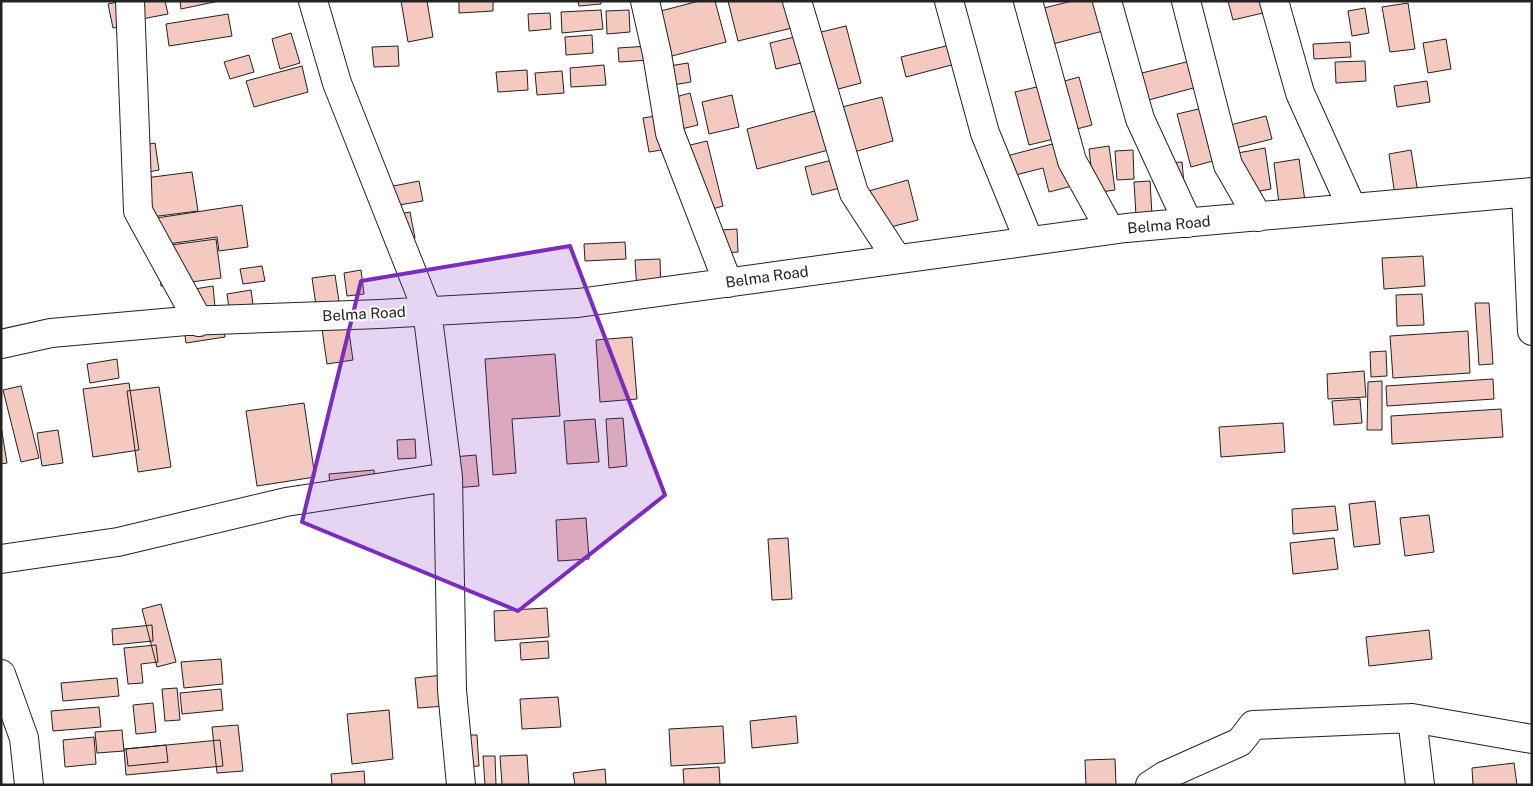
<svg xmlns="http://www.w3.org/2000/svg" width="1533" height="786" font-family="'Public Sans',sans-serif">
<rect width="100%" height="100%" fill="#fff"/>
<path fill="#f3c9c0" stroke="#222" d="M122 1 135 24 113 28 108 4Z
M139 1H165L168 14 142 19Z
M180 1H219L181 9Z
M401 1H427L433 37 408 42Z
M459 1H493V11L459 13Z
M578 1H601V4L579 6Z
M699 1H715L726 42 668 57 657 12Z
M728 1H790L796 27 738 41Z
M1072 1H1096L1103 31 1049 45 1040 9Z
M1228 1H1260L1263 13 1233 20Z
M1408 3 1415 49 1390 52 1382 7Z
M1365 8 1369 33 1352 36 1348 11Z
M601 10 603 29 562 33 561 12Z
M629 10 630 32 607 34 606 11Z
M550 13 551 29 529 31 528 14Z
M228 14 232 36 169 46 166 24Z
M846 26 861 83 827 92 813 34Z
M291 33 300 63 280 69 272 39Z
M592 35 593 53 566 55 565 37Z
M794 37 801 63 776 69 770 43Z
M1446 39 1451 69 1428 73 1423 43Z
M1350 42 1351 57 1314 59 1313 44Z
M954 44 959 63 906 77 901 57Z
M398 46 399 66 374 67 372 47Z
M649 46 650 60 619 62 618 48Z
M249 55 254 72 230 79 224 62Z
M1190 61 1197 87 1145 101 1138 74Z
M1365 61 1366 81 1336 83 1335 62Z
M688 63 691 82 666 86 663 67Z
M604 65 606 85 571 87 570 68Z
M302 66 308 92 254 107 246 81Z
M527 70 528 90 498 92 496 72Z
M562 71 564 93 537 95 535 73Z
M1079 77 1092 125 1073 130 1061 82Z
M1427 81 1430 102 1397 107 1394 86Z
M1041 86 1054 139 1029 145 1015 92Z
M690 93 698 125 677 130 669 99Z
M732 95 739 127 709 134 702 102Z
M882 97 893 141 854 152 842 107Z
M1207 107 1220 159 1191 167 1177 114Z
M826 108 836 148 757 169 747 129Z
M662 115 668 149 649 152 643 118Z
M1266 116 1272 139 1232 149 1226 126Z
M707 141 723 206 698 213 682 147Z
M1060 142 1072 186 1049 192 1043 168 1004 178 999 158Z
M155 143 159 170 138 174 133 147Z
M1109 146 1115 190 1094 193 1089 149Z
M1265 148 1271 189 1238 195 1232 154Z
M1133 150 1134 179 1117 180 1115 151Z
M1411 150 1419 199 1396 203 1389 154Z
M836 159 844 187 812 195 805 167Z
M1299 159 1306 208 1280 212 1274 163Z
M1182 162 1184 184 1165 163Z
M192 172 198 211 143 218 137 179Z
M908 180 918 220 875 231 865 192Z
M419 181 423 201 387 207 383 188Z
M1150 181 1152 215 1136 216 1134 182Z
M242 205 248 247 219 251 217 237 154 246 150 219Z
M410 212 415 238 395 241 390 216Z
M737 229 738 252 707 254 706 231Z
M216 239 221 278 161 286 156 247Z
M625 242 626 259 585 261 584 244Z
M1423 256 1425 286 1384 289 1382 258Z
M660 259 661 290 637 291 635 260Z
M262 266 265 281 243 284 240 269Z
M361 270 364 294 347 296 344 273Z
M335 275 340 308 317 312 312 278Z
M213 286 215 307 179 312 176 292Z
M251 290 255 319 231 322 227 294Z
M1422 294 1424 325 1397 326 1396 295Z
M1475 303H1489L1493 364 1479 365Z
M223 317 225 337 186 343 183 322Z
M348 325 353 360 327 364 322 329Z
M1468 331 1470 373 1393 378 1390 336Z
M632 337 637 399 600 402 596 340Z
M1386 351 1387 376 1371 377 1370 352Z
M555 354 560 416 512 419 516 473 493 475 485 359Z
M117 359 119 378 90 383 87 364Z
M1364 371 1366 397 1328 399 1327 374Z
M1493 379 1494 399 1387 406 1386 386Z
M1382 381V430H1367L1368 382Z
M129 383 139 450 93 457 83 389Z
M21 386 39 458 21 462 3 390Z
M159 387 171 467 138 472 127 391Z
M1360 399 1362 423 1334 425 1332 401Z
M304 403 315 477 257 486 246 411Z
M1501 409 1503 437 1392 444 1391 416Z
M623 418 627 466 609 468 606 419Z
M595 419 599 462 567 464 564 421Z
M1283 423 1285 452 1221 457 1219 427Z
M1 426 7 463 1 464Z
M58 430 63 463 42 466 37 433Z
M415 439 416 458 398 459 397 440Z
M476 455 479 486 443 489 441 458Z
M374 470 375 487 331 499 329 474Z
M1375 501 1380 544 1354 547 1349 504Z
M1335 506 1338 530 1293 534 1292 509Z
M1429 515 1434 552 1405 556 1400 518Z
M586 518 589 559 558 561 556 520Z
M788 538 792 599 772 600 768 539Z
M1334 538 1338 569 1293 574 1290 543Z
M161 604 176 662 157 667 142 609Z
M547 608 549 637 495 641 494 611Z
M152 625 153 641 113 645 112 629Z
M1429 630 1432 659 1369 666 1366 637Z
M548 641 549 658 521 660 520 643Z
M156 645 158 662 141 664 143 683 128 684 124 648Z
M221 659 223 684 184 688 181 662Z
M443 675 446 706 418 708 415 678Z
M117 678 119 696 63 701 61 683Z
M177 688 180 720 165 721 162 689Z
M221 689 223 710 182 714 180 693Z
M558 697 561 727 522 729 520 699Z
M153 703 156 732 136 734 133 705Z
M99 707 101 727 53 731 51 711Z
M389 710 393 759 352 764 347 714Z
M796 716 798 743 752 748 750 721Z
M238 725 243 771 217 773 212 727Z
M723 726 725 763 671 766 669 729Z
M122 730 124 751 97 753 95 732Z
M464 735H477L479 766 465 767Z
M94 737 96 764 65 767 63 740Z
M220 740 223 766 126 775 124 749Z
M166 745 168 762 128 766 126 749Z
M527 755 529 785H502L500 756Z
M483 756H495L496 785H485Z
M1115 759 1116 785H1086L1085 760Z
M1514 763 1517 785H1473L1472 768Z
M719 767 720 785H684L683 769Z
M605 769 606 785H575L573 773Z
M364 771 365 785H332L331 774Z"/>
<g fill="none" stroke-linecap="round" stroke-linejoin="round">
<defs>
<path id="minor" d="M130 1 138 211 199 322
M313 1 337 83 427 310 448 477 452 690 461 785
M645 1 657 54 670 133 728 283
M797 1 854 193 897 259
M949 1 985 133 1029 241
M1028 1 1072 161 1110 230
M1107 1 1140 119 1188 223
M1186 1 1228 165 1258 217
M1274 1 1300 93 1352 208
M1526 193 1532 331
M1 344 51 333 186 321 380 314 578 303 1126 228 1532 192
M1 559 118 542 286 502 448 477
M1 674 24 738 29 785
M1150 785 1164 776 1240 742 1253 725 1412 718
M1420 785 1412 718 1532 739"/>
</defs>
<use href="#minor" stroke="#222" stroke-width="30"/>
<use href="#minor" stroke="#fff" stroke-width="28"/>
</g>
<path fill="#7b2cbf" fill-opacity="0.2" stroke="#7b2cbf" stroke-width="4" stroke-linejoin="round" d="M570 246 665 495 518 611 302 522 361 281Z"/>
<g text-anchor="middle" stroke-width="4" stroke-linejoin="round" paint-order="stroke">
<g font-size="15" fill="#222" stroke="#fff">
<text transform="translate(1169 225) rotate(-5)" y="5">Belma Road</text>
<text transform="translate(767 277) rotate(-8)" y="5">Belma Road</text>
<text transform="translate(364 314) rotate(-3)" y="5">Belma Road</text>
</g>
</g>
<rect width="1533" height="786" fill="none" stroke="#222222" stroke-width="5"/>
</svg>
